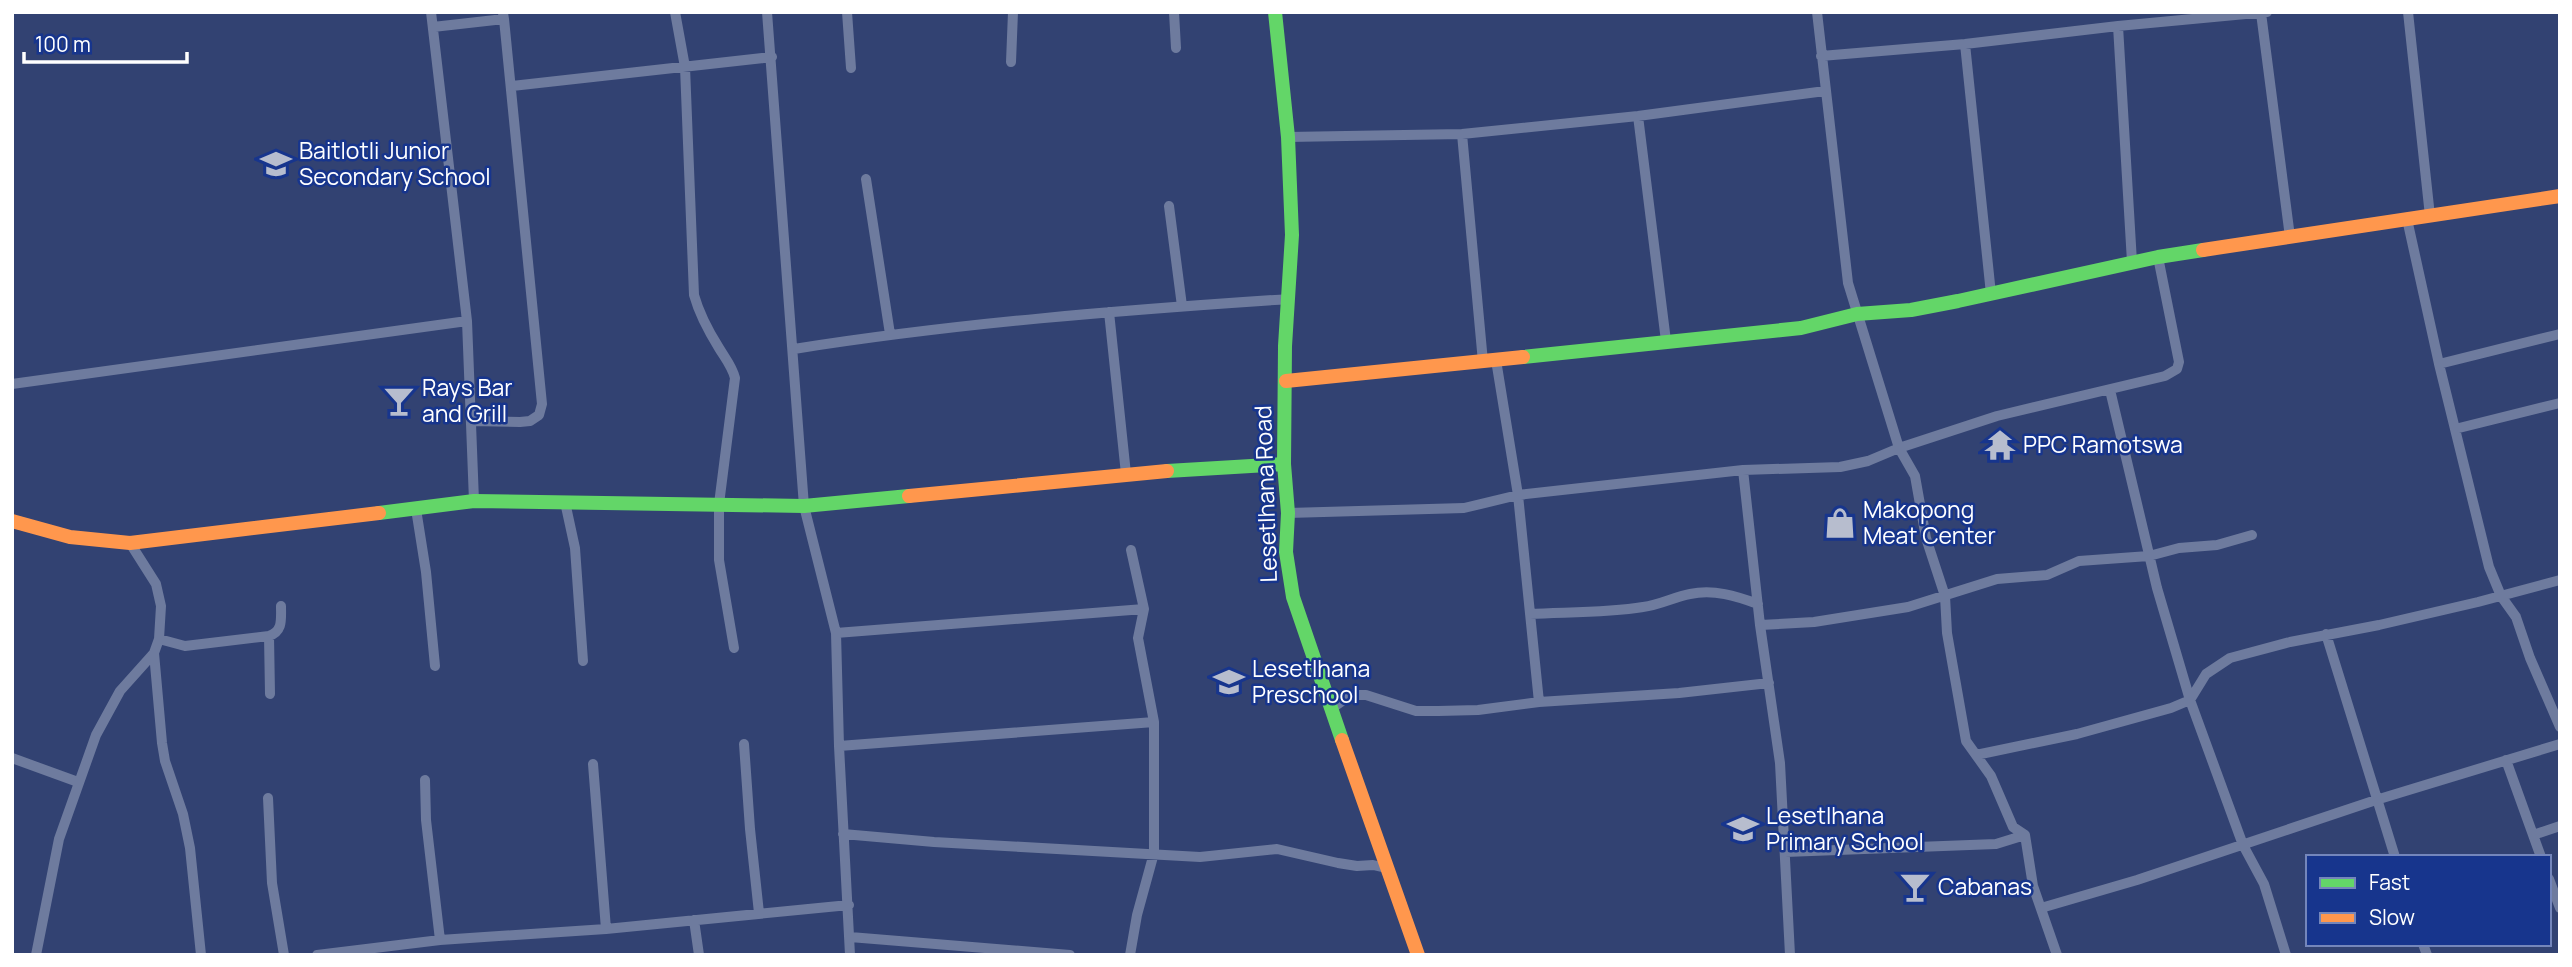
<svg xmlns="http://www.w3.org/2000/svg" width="2572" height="967" font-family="Manrope,sans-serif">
<rect width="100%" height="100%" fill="#324272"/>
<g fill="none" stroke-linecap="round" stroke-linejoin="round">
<path stroke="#6e7b9e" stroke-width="10" d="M431 12 467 321 474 501
M675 12 685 67 694 295C699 313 709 332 719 348 725 358 732 366 735 378L719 504V560L734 648
M767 12 804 506 836 633 839 746 850 955
M847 12 851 68
M1174 12 1176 48
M1817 12 1848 283 1899 448 1915 476 1926 538 1945 596 1947 633 1966 741 1991 776 2013 827 2025 835 2033 886 2057 955
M2408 12 2430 216
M2261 13 2290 237
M2118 26 2132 262
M433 27 504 19 503 13
M1965 44 1991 294
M1821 56 1965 44 2118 26 2267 12
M1011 62 1013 12
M512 86 772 57
M1638 116 1666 341
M1462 134 1483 362
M1288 137 1462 134 1638 116 1825 91
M866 179 890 334
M1169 206 1182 306
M2407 219 2439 364 2489 567 2501 596 2516 617 2530 658 2560 727
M1109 312 1126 474
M794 349C958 323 1123 310 1289 299
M1496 360 1518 495 1539 702
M2439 364 2560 334
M12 384 467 321
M2110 390 2157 588 2190 700 2243 845 2264 884 2286 955
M472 421 520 422 530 421 539 415 542 404 504 19
M2455 429 2560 403
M1743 470 1760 625 1780 763 1790 955
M565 502 575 548 583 661
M416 509 426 572 435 666
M1288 513 1464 508 1518 495 1743 470 1840 467 1868 461 1899 448 1997 416 2165 376 2177 369 2179 362 2158 257
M1530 614C1567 612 1606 613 1643 607 1660 605 1674 597 1690 594 1714 589 1736 596 1758 604
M1760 625 1814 622 1908 607 1997 579 2047 575 2079 561 2149 556 2179 548 2217 545 2252 535
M836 633 1144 609
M2326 634 2395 857
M269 636 270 694
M159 639 185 646 269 636C283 631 281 620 281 606
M154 653 162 743 165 761 183 814 190 848 201 955
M1331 709 1351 695H1366L1416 711H1438L1478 710 1539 702 1679 693 1769 683
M744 744 750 829 759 913
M839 746 1154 722
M1976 755 2077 734 2171 708 2190 700 2206 674 2230 658 2290 642 2379 625 2478 602 2560 580
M12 758 78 782
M2506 760 2541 857
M593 764 606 929
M425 780 426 820 440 940
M268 798 272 883 284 955
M843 834 934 842 1200 857 1277 849 1338 863 1357 866 1373 865 1386 868
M2533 835 2560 826
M1785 852 1996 844 2025 835
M2549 879 2560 908
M2041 908 2137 880 2376 800 2560 744
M694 920 699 955
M850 937 1070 955
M2423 944 2427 955
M36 955 59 839 96 735 120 691 154 653 159 639 161 606 156 584 130 543
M317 955 440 940 606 929 849 905
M1130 955 1137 915 1154 853V722L1138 638 1144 609 1131 550"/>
<path stroke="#63d668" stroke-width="14" d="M1275 12 1288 137 1292 235 1285 346 1284 464 1288 513 1286 552 1293 597 1342 740
M1523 357 1801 328 1857 314 1911 310 1958 301 2158 257 2203 250
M1167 471 1284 464
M379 513 474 501 804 506 909 496"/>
<path stroke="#ff974d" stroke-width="14" d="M2203 250 2560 196
M1286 381 1523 357
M909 496 1167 471
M12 521 70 537 130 543 379 513
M1342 740 1418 955"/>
</g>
<defs>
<symbol id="school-bare" viewBox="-9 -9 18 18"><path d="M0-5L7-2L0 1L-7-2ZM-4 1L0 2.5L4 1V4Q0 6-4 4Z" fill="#b7bdce" stroke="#17358d" stroke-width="2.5" paint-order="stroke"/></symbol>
<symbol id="bar-bare" viewBox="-9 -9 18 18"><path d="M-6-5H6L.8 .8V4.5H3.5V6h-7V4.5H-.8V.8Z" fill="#b7bdce" stroke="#17358d" stroke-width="2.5" paint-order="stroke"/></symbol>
<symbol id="temple-bare" viewBox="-9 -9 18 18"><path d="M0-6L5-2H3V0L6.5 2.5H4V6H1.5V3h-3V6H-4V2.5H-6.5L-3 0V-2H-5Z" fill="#b7bdce" stroke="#17358d" stroke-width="2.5" paint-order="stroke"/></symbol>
<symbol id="shop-bare" viewBox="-9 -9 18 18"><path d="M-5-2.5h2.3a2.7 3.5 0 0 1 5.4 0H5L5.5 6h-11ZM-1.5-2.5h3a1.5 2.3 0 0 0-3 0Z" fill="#b7bdce" stroke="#17358d" stroke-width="2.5" paint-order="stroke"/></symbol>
</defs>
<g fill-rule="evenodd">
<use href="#school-bare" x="254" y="142" width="44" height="44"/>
<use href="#bar-bare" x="377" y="379" width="44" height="44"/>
<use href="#temple-bare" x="1978" y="423" width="44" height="44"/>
<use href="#shop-bare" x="1818" y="501" width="44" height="44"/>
<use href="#school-bare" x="1207" y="660" width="44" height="44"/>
<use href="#school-bare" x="1721" y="807" width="44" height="44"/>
<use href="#bar-bare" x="1893" y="865" width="44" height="44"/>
</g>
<g text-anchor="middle" stroke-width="5" stroke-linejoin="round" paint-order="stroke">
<g font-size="23" fill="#fff" stroke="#17358d" text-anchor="start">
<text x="299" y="159">Baitlotli Junior<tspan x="299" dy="26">Secondary School</tspan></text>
<text x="422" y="396">Rays Bar<tspan x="422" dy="26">and Grill</tspan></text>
<text x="2023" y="453">PPC Ramotswa</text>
<text x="1863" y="518">Makopong<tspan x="1863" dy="26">Meat Center</tspan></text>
<text x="1252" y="677">Lesetlhana<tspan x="1252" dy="26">Preschool</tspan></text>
<text x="1766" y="824">Lesetlhana<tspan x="1766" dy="26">Primary School</tspan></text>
<text x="1938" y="895">Cabanas</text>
</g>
<g font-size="23" fill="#fff" stroke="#17358d">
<text transform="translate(1266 494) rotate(-92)" y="8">Lesetlhana Road</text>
</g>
</g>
<rect width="2572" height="967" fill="none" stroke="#ffffff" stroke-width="28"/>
<rect x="2306" y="855" width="245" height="91" fill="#17358d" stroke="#7486bb" stroke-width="2"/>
<rect x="2320" y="878" width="35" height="10" fill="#63d668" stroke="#7486bb" stroke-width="2"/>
<text x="2369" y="890" font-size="21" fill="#ffffff">Fast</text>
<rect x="2320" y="913" width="35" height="10" fill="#ff974d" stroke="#7486bb" stroke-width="2"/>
<text x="2369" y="925" font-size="21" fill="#ffffff">Slow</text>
<path d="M24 52v10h163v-10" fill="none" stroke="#ffffff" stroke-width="3.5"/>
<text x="35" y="52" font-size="21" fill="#ffffff" stroke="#17358d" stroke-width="5" paint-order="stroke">100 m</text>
</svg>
